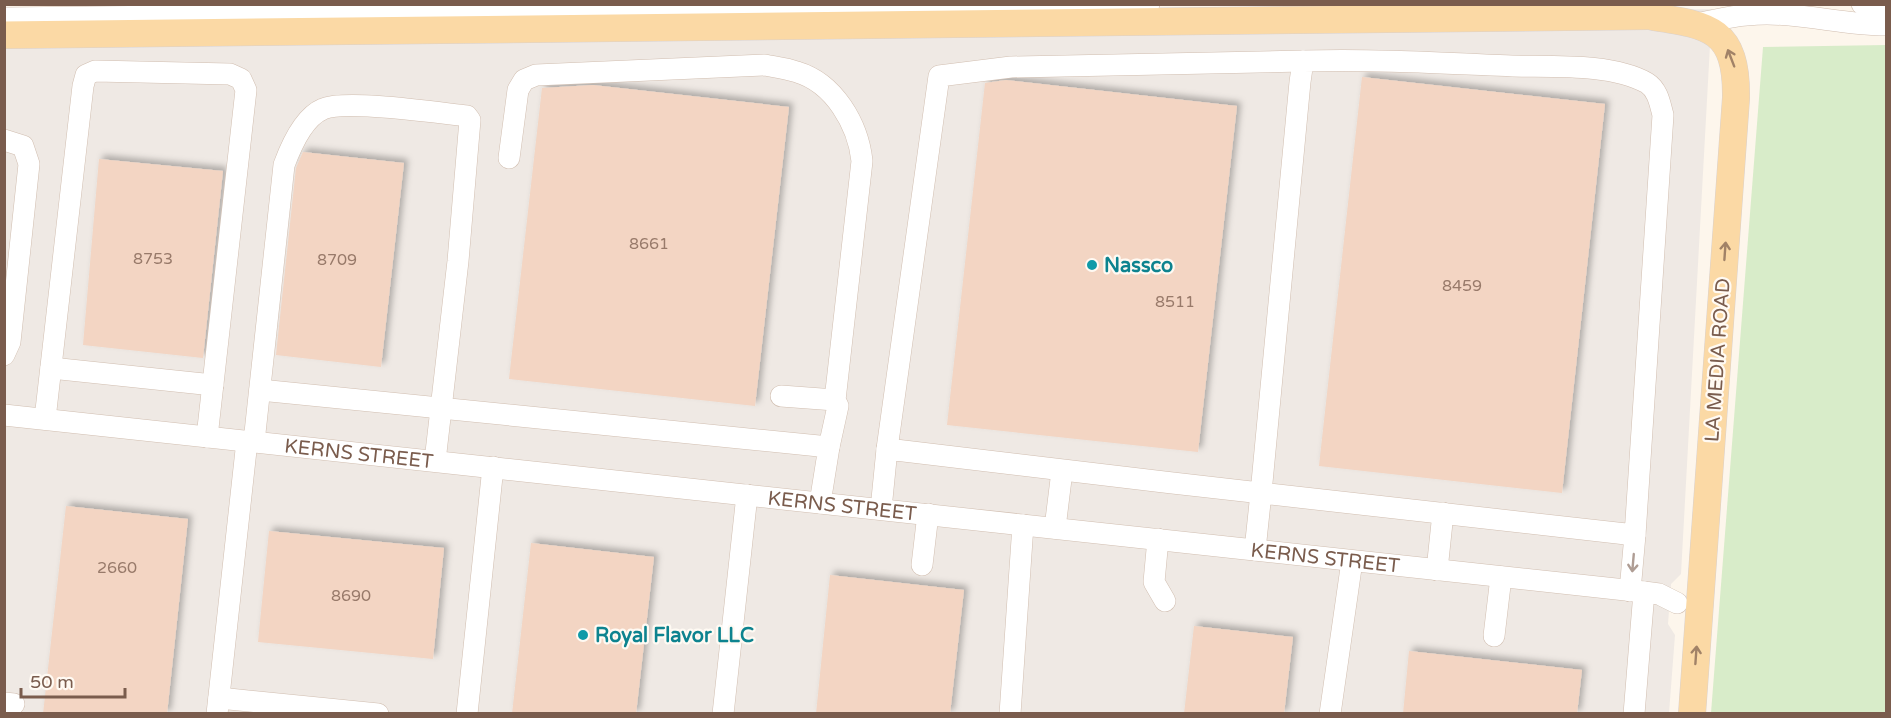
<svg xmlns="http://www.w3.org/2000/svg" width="1891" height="718" font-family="'Varela Round',sans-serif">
<defs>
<filter id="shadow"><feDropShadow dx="4" dy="-4" stdDeviation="3" flood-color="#0004"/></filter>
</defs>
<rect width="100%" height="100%" fill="#fdf6ec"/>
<path fill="#efe9e4" d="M1712 9 1681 574 1671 584 1668 624 1675 635 1669 713H5L4 30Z"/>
<path fill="#d8ecc9" d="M1886 45V713H1711L1763 47Z"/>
<path fill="#f3d5c3" filter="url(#shadow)" d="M1362 77 1605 104 1562 493 1319 466Z
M1006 80 1237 106 1198 452 947 425 985 83Z
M593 85 789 107 755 406 509 379 542 88Z
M303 152 404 163 381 367 276 355 296 168Z
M99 159 223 171 203 358 83 345Z
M66 506 188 519 167 714H43Z
M269 531 444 548 433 659 258 642Z
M531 543 654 557 636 714H512Z
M830 575 964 590 950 714H816Z
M1194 626 1293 637 1284 714H1184Z
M1409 651 1582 670 1577 714H1403Z"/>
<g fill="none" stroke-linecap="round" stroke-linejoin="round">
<defs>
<g id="minor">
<path d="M1862 4 1886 7"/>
<path d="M4 18 1149 4"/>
<path d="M1696 24C1713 21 1730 16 1747 15 1793 10 1840 25 1886 25"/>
<path d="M4 140 23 146 29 164 10 342 4 355"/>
<path d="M509 158 518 90 524 80 536 75 765 65C775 67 786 68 797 72 834 83 858 124 862 161L835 400 838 406 829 447"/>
<path d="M51 368 213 385"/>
<path d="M260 390 829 447 820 503"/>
<path d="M781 396 835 400"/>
<path id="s1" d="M4 415 1644 592 1659 594 1677 603"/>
<path d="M45 419 83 86 86 75 95 71 230 74 241 79 246 90 207 437"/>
<path d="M254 442 284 165C291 146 304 117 323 109 345 99 439 113 467 116L470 120 458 261 435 461"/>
<path d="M887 449 939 76 1011 67 1303 61"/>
<path d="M881 509 887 449C1136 480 1386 507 1635 535L1663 115C1660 104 1658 90 1647 83 1612 63 1552 67 1512 66 1442 63 1373 59 1303 61L1300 82 1261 493 1255 550"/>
<path d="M1055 528 1062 471"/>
<path d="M1158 539 1154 582 1165 601"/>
<path d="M922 565 928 514"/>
<path d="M1437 570 1443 513"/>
<path d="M1630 591 1635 535"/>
<path d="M1494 636 1501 577"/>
<path d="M219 698 378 714"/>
<path d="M4 703 14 704"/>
<path d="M217 714 247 441"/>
<path d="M467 714 493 467"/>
<path d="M723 714 747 495"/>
<path d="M1010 714 1023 525"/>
<path d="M1330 714 1352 561"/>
<path d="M1634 714 1644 592"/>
</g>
<path id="major" d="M4 35 1648 16C1708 25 1737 27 1736 98L1692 714"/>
</defs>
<use href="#minor" stroke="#d1beb0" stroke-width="22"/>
<use href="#major" stroke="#dad1cd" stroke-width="28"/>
<use href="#minor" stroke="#fff" stroke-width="21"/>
<use href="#major" stroke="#fbd9a5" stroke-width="27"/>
</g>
<defs><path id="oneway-shaft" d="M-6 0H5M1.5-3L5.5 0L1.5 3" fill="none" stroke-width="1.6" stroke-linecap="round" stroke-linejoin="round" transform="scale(1.5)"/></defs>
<g stroke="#a18267">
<use href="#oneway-shaft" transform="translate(1731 58) rotate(-111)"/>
<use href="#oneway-shaft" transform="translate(1725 251) rotate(-86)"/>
<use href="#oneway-shaft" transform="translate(1696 655) rotate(-86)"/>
</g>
<use stroke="#af9d94" href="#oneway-shaft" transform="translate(1633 563) rotate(95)"/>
<g fill="#0f9aa8" stroke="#fffaf3" stroke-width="2">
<circle cx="1092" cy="265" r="6"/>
<circle cx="583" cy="635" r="6"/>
</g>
<g text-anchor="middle" stroke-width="4.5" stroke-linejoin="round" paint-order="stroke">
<g font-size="16" fill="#987a6a">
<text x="649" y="249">8661</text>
<text x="153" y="264">8753</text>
<text x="337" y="265">8709</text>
<text x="1462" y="291">8459</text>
<text x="1175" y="307">8511</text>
<text x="117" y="573">2660</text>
<text x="351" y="601">8690</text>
</g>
<g font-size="20" font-weight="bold" fill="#0d838f" stroke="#fffaf3" text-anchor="start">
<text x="1104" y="272">Nassco</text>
<text x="595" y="642">Royal Flavor LLC</text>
</g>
<g font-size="20" fill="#7a5c4d" stroke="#fffaf3">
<text transform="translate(1717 360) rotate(-86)" y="7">LA MEDIA ROAD</text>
<text dy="7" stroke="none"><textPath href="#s1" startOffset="357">KERNS STREET</textPath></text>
<text dy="7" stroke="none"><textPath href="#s1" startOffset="843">KERNS STREET</textPath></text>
<text dy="7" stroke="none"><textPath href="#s1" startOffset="1329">KERNS STREET</textPath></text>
</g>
</g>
<rect width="1891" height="718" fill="none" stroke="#7a5c4d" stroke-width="12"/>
<path d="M21 688v9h104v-9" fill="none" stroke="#7a5c4d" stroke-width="3"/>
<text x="30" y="688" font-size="18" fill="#7a5c4d" stroke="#fffaf3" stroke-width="4.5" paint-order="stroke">50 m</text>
</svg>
